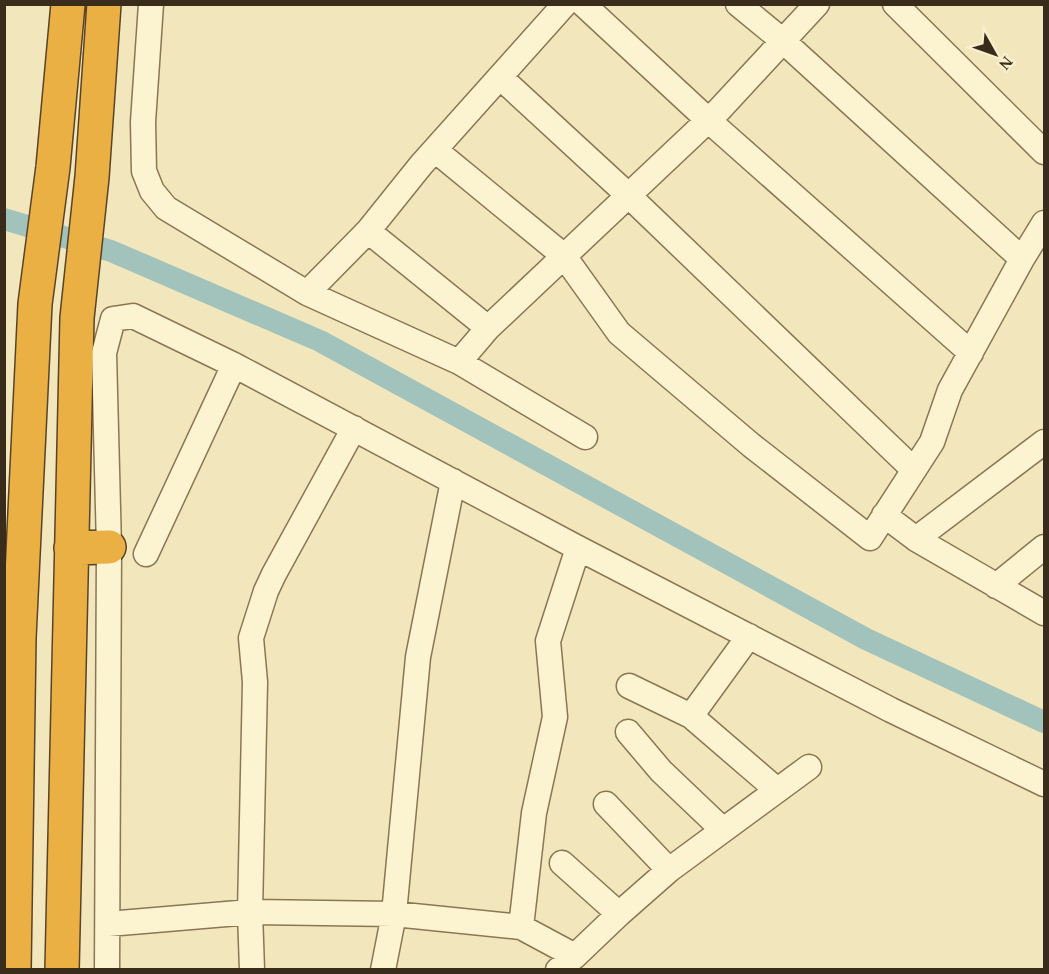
<svg xmlns="http://www.w3.org/2000/svg" width="1049" height="974" font-family="Georgia,serif">
<rect width="100%" height="100%" fill="#f2e7bc"/>
<g fill="none" stroke-linecap="round" stroke-linejoin="round">
<path stroke="#a1c3bc" stroke-width="22" d="M4 219 111 251 320 341 866 639 1044 722"/>
<defs>
<path id="minor" d="M151 4 143 122 144 171 152 191 166 208 307 293 459 362 585 437
M583 4 708 120 971 353
M738 4 783 41 1022 259
M895 4 1044 152
M500 77 628 195 914 470
M435 150 564 256 619 333 751 445 870 538 932 442 950 390 1022 259 1044 223
M368 231 488 328
M307 293 368 231 421 165 565 4
M459 362 488 328 719 110 817 4
M884 515 916 539 1044 442
M916 539 1044 613
M146 554 234 365
M996 586 1044 547
M629 686 691 716 777 790
M691 716 749 636
M628 732 661 771 723 830
M606 804 669 870
M562 863 619 914
M108 924 250 912 394 914 521 927 575 956
M521 927 534 813 555 717 548 641 578 548
M107 970 109 547 104 353 113 319 133 316 234 365 578 548 891 710 1044 784
M252 970 250 912 255 682 251 638 266 591 274 574 354 428
M383 970 394 914 418 657 453 481
M558 970 575 956 619 914 669 870 809 767"/>
<path id="highway" d="M71 548 109 547
M14 970 19 638 35 304 53 167 68 4
M62 970 77 318 92 177 104 4"/>
</defs>
<use href="#minor" stroke="#8b7654" stroke-width="27"/>
<use href="#highway" stroke="#584329" stroke-width="36"/>
<use href="#minor" stroke="#fcf3d0" stroke-width="24"/>
<use href="#highway" stroke="#ebb043" stroke-width="33"/>
</g>
<rect width="1049" height="974" fill="none" stroke="#392c1a" stroke-width="12"/>
<g transform="translate(995 54) rotate(130)" stroke="#f9f0cd" stroke-width="4.5" paint-order="stroke">
<path d="M0-4.5L10 22L0 15L-10 22Z" fill="#392c1a"/>
<text y="-9" font-size="16" font-weight="bold" text-anchor="middle" fill="#392c1a">N</text>
</g>
</svg>
